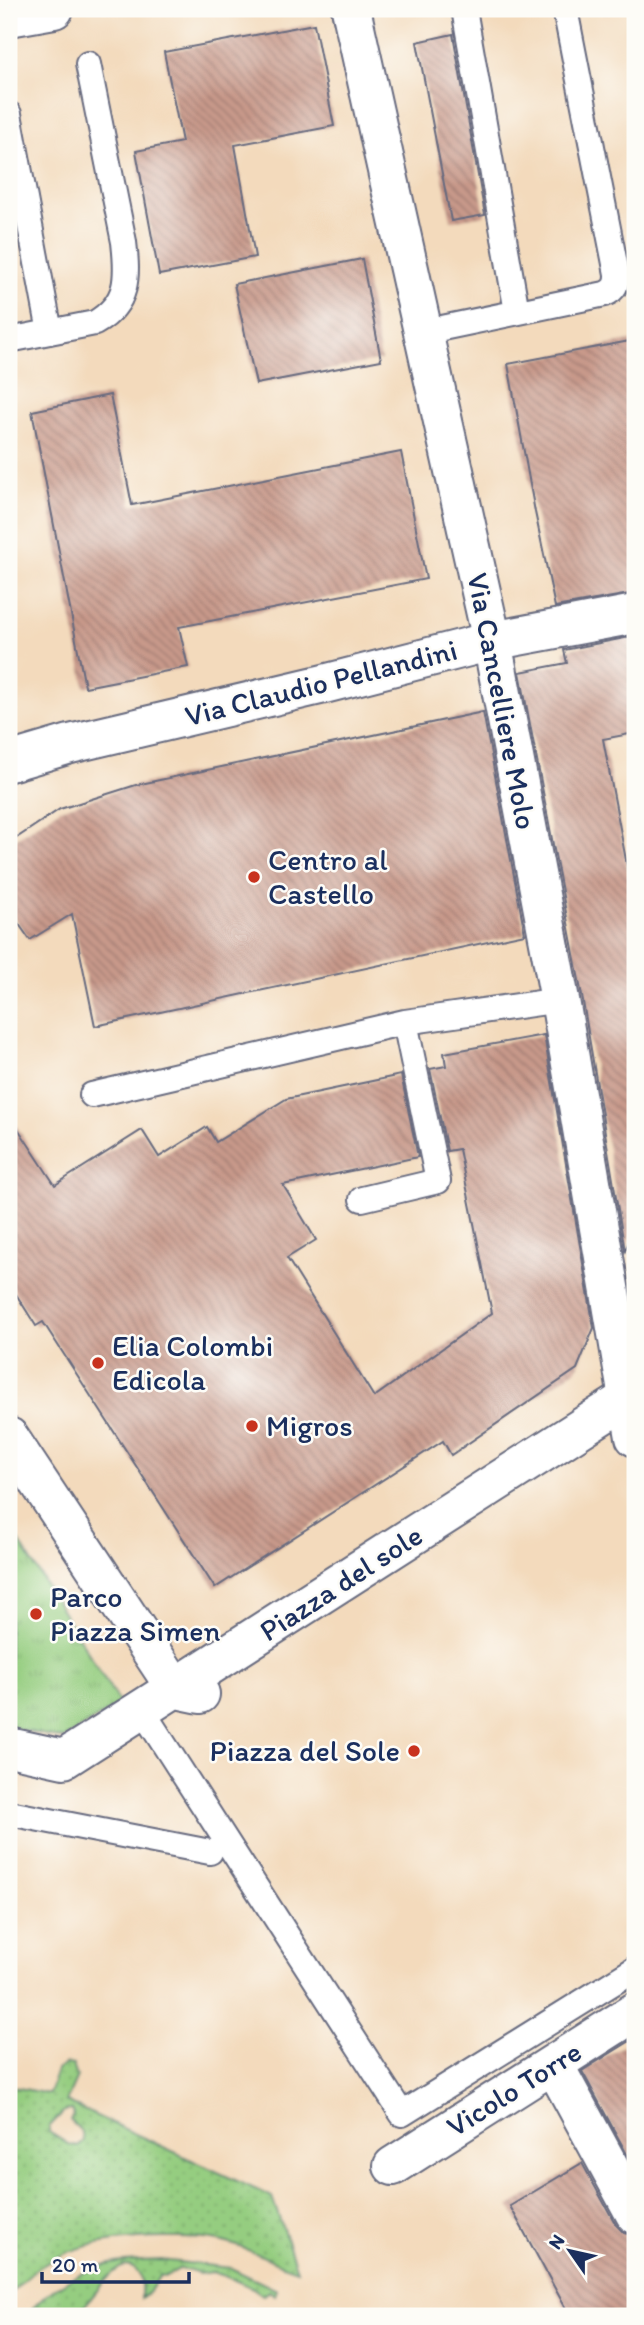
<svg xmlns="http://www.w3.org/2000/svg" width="644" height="2325" font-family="Itim,sans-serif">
<defs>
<pattern id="grass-dots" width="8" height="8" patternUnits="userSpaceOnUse" patternTransform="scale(1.75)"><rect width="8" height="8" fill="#95cd80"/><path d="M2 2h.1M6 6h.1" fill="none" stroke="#80b071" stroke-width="1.8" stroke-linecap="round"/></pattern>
<pattern id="park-tufts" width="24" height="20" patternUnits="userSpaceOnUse" patternTransform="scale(1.75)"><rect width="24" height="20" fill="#95cd80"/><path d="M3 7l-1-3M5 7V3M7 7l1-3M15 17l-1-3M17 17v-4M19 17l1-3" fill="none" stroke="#80b071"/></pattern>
<pattern id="building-back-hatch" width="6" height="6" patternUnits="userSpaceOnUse" patternTransform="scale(1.75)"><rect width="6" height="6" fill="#c8998a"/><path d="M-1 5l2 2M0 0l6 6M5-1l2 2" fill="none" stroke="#a27d74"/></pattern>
</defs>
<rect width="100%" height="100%" fill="#fdfcf7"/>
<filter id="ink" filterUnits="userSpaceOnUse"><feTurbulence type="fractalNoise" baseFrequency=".0143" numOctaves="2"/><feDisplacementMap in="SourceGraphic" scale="14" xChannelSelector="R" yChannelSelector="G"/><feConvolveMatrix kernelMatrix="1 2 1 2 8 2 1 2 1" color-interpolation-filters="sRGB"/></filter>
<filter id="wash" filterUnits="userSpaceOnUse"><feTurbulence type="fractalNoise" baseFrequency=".00686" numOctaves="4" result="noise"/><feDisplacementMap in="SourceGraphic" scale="28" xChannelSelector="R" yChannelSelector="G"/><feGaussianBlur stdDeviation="1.57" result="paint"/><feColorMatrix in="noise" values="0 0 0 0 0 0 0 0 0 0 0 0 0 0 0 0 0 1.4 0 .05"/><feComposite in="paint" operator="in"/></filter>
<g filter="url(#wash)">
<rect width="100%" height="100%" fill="#f3dabc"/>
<path fill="url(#grass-dots)" stroke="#587e6f" stroke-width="2" fill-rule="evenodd" d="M66 2064 73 2065 77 2077 66 2102 272 2197 297 2270C273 2263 252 2249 227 2243 207 2237 184 2238 163 2238 102 2239 50 2246 9 2296V2086L49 2094 57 2070ZM72 2110 74 2114 70 2120 82 2132 83 2141 77 2146 68 2144 49 2132V2127L64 2111Z
M161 2260 231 2268 277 2290 275 2295 269 2291 263 2295 253 2288 225 2276 212 2272 199 2274 181 2268 164 2277 160 2275 150 2291 141 2298C141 2287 144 2275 133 2268 112 2256 91 2309 71 2316 61 2319 38 2316 26 2316 47 2289 82 2268 116 2263 131 2261 146 2261 161 2260Z"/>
<path fill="url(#park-tufts)" stroke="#587e6f" stroke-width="2" d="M9 1525 120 1704 63 1739 9 1727Z"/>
<g id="blocks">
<path fill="url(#building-back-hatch)" d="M314 24 334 126 235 145 255 257 159 275 136 151 182 142 164 52Z
M453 34 485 215 451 221 417 42Z
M362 259 381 360 256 384 234 284Z
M635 340V593L555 607 535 512 508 364Z
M110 395 132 505 401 452 426 579 179 627 188 667 85 687 32 411Z
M635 636V733L603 739 629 876 635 874V1226L625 1251 582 996 520 672 567 663 564 650Z
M483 712 525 934 95 1026 72 914 30 940 9 910V843L60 809 136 785Z
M544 1035 594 1328 577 1369 451 1455 443 1441 215 1588 43 1322 36 1326 9 1283V1115L55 1185 142 1130 159 1157 207 1127 216 1142 286 1099 401 1075 418 1157 283 1185 316 1240 287 1258 374 1397 492 1313 459 1149 447 1151 430 1069 446 1066 444 1053Z
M635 2038V2169L582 2071Z
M582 2163 616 2225 624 2233 635 2236V2316H570L510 2206Z"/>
</g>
</g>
<g filter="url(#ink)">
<use href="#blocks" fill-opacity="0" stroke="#676b7f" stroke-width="2"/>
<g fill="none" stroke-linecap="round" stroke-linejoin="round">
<defs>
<path id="service" d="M464 9 517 312
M9 114 50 332
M423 332 605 294C615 290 617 284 617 274L565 9
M9 340 95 323C129 303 128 277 124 242L88 64
M92 1095 405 1022 560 1000
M362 1199 438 1181 405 1022
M142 1710 402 2114 635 1969
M9 1813 210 1852"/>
<path id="pedestrian" d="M9 1437 176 1689 200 1694
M9 1747 64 1759 628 1398 635 1437
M554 2065 635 2214
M393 2166 635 2012"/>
<path id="minor" d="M351 9 492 641 560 1000 628 1398 635 1393
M9 17 54 9"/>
<path id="tertiary" d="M9 762 70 744 324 684 492 641 635 614"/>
</defs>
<use href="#service" stroke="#676b7f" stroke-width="28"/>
<use href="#pedestrian" stroke="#676b7f" stroke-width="42"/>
<use href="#minor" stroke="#676b7f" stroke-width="42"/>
<use href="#tertiary" stroke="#676b7f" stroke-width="42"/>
<use href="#service" stroke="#fff" stroke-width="24"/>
<use href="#pedestrian" stroke="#fff" stroke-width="38"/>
<use href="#minor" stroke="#fff" stroke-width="38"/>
<use href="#tertiary" stroke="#fff" stroke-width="38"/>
</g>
</g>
<g fill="#c8321e" stroke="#fdfcf7" stroke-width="2.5">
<circle cx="254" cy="877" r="7"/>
<circle cx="98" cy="1363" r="7"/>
<circle cx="252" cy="1426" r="7"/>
<circle cx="36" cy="1614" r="7"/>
<circle cx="414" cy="1751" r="7"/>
</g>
<g text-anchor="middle" stroke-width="5" stroke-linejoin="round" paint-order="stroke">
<g font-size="30" fill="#1b2f5e" stroke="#fdfcf7">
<text transform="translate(321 683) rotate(-14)" y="10">Via Claudio Pellandini</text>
<text transform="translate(502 701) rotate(79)" y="10">Via Cancelliere Molo</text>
<text transform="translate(341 1583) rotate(-33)" y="10">Piazza del sole</text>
<text transform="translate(514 2089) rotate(-32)" y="10">Vicolo Torre</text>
</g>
<g font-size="30" fill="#1b2f5e" stroke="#fdfcf7" text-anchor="start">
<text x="268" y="870">Centro al<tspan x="268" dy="34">Castello</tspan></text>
<text x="112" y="1356">Elia Colombi<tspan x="112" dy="34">Edicola</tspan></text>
<text x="266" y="1436">Migros</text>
<text x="50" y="1607">Parco<tspan x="50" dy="34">Piazza Simen</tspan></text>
<text x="400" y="1761" text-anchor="end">Piazza del Sole</text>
</g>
</g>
<rect width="644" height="2325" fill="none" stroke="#fdfcf7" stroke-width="35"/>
<g transform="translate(570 2251) rotate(304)" stroke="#fdfcf7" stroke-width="5" paint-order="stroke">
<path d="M0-5L12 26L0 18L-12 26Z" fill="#1b2f5e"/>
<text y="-10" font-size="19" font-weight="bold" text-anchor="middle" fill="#1b2f5e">N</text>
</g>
<path d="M42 2272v10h147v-10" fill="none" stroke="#1b2f5e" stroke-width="3.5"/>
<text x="52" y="2272" font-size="21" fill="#1b2f5e" stroke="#fdfcf7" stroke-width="5" paint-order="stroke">20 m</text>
</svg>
